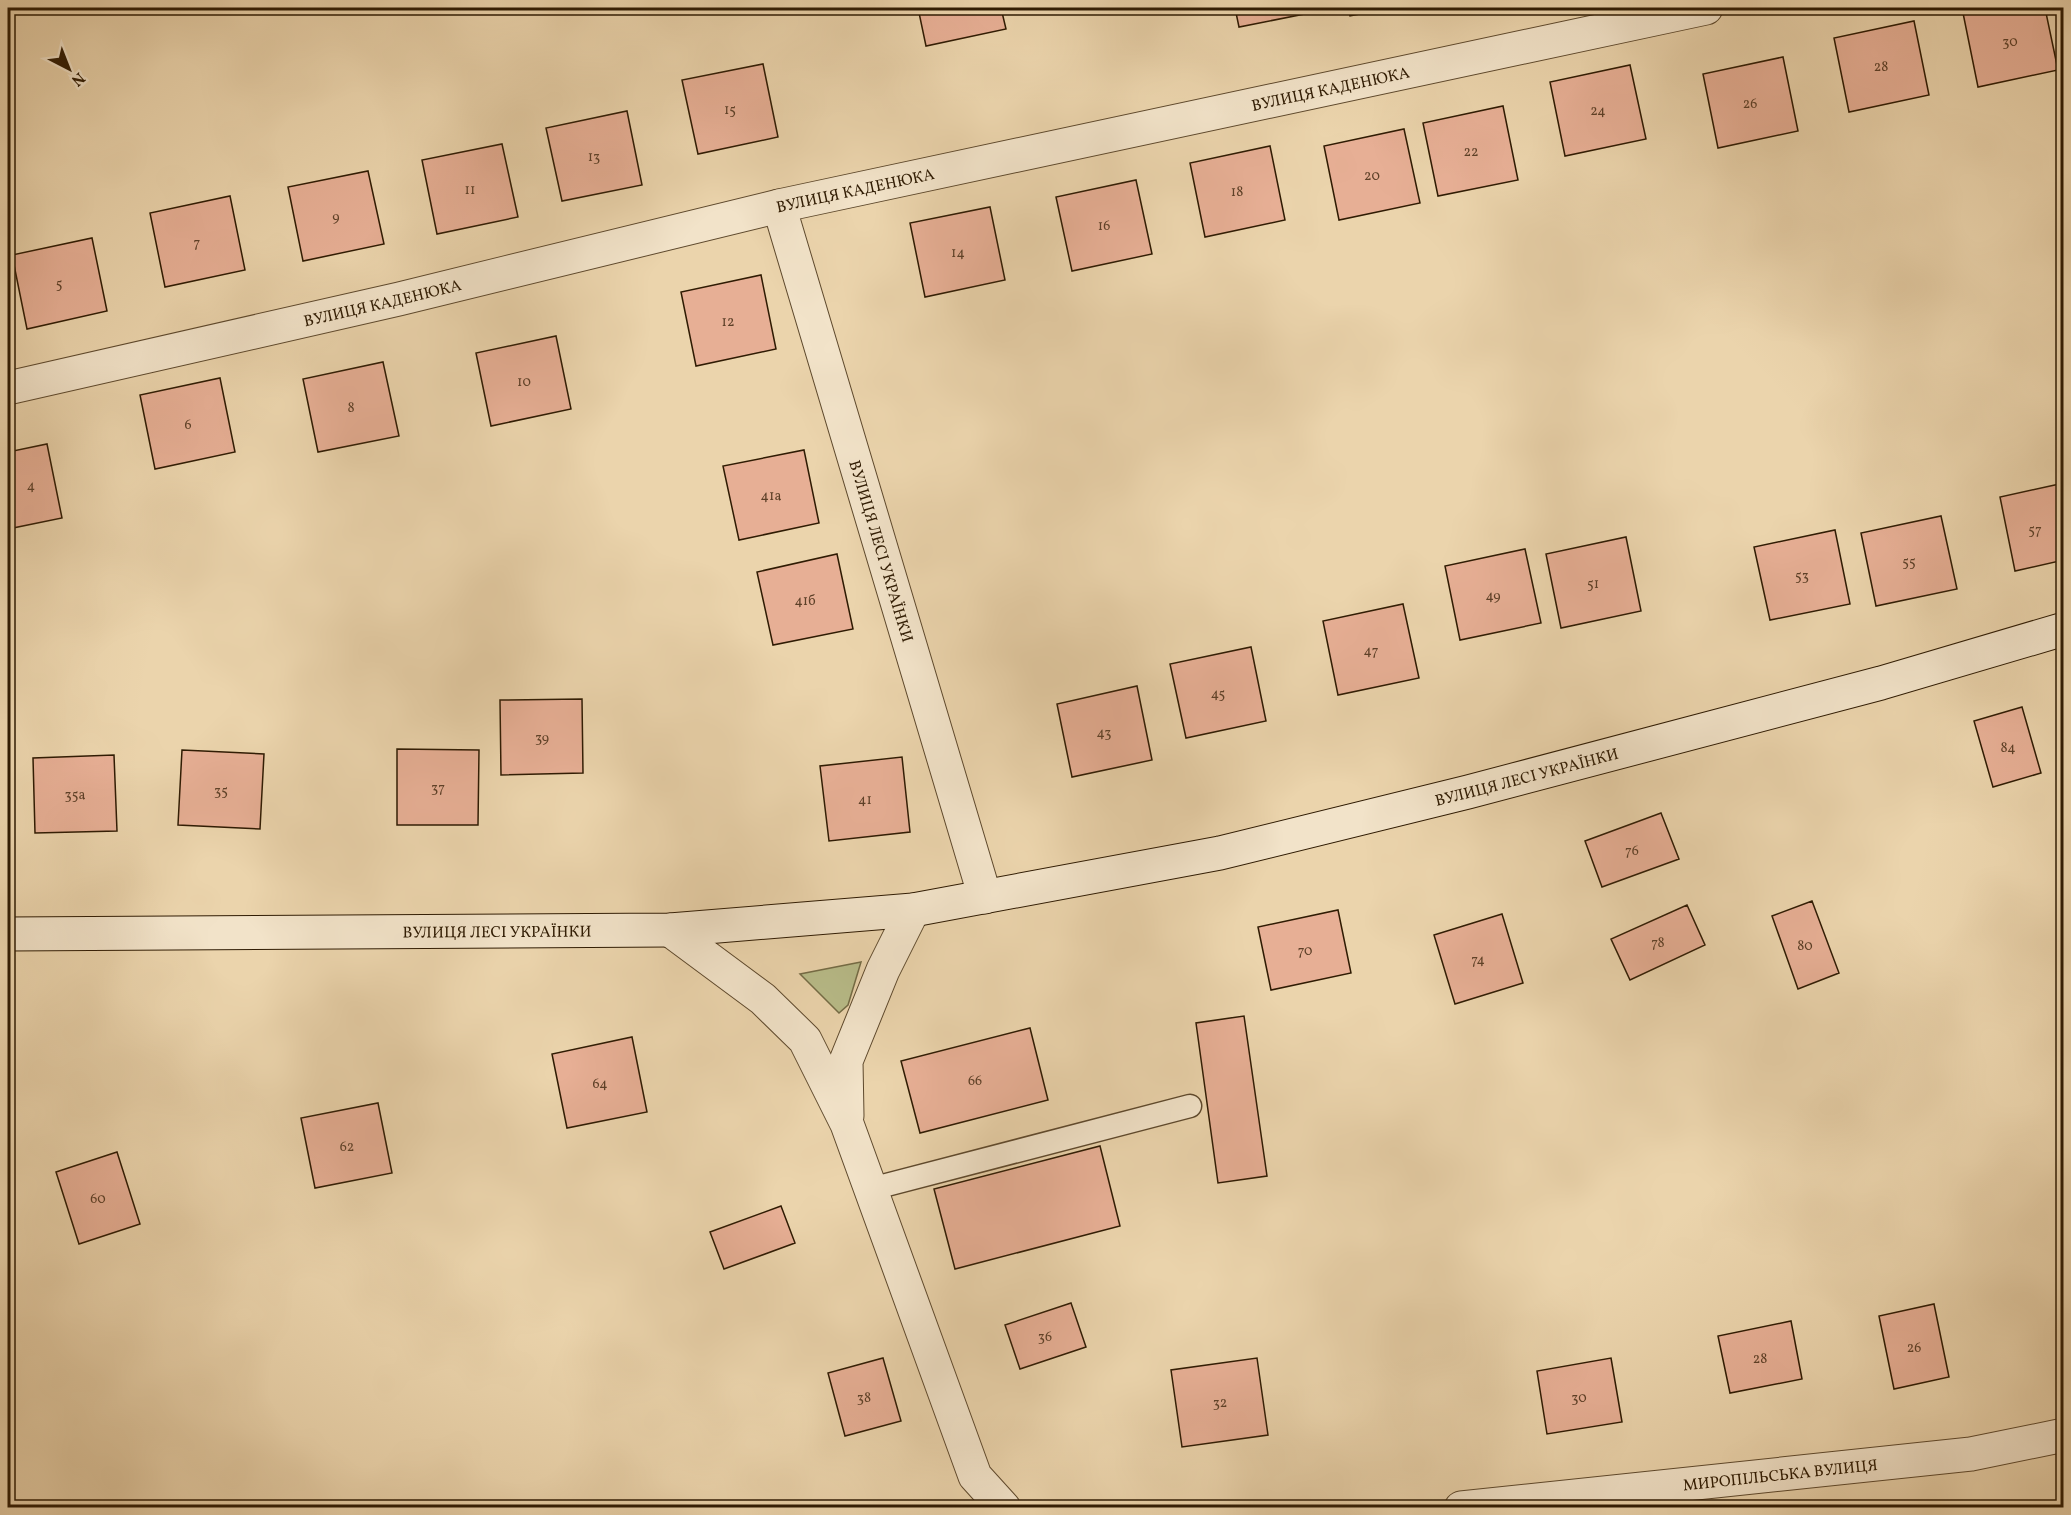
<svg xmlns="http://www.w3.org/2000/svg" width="2071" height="1515" font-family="Vollkorn,serif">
<rect width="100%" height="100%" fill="#ebd4ac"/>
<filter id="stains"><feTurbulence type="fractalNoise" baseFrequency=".00333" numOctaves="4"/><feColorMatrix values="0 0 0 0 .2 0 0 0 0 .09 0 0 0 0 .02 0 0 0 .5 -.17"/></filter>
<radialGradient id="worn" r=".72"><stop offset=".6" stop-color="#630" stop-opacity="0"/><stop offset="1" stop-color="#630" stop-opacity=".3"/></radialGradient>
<path fill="#b8bc89" stroke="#746c46" stroke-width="1.5" d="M861 962 848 1005 839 1013 800 974Z"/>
<path fill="#e7af95" stroke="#2f1b03" stroke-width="1.5" d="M918 8H1001L1006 29 926 46Z
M1081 8H1115L1082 14Z
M1235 8H1319L1320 11 1239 27Z
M1348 8H1391L1350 16Z
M1990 8H2045L2058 70 1978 87 1963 13Z
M1914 21 1929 95 1849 112 1834 38Z
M1783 57 1798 131 1718 148 1703 74Z
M763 64 778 137 698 154 682 80Z
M1630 65 1646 139 1565 156 1550 82Z
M1503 106 1518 180 1438 196 1423 123Z
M627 111 642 185 562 201 546 128Z
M1404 129 1420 203 1339 220 1324 146Z
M502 144 518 217 437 234 422 160Z
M1270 146 1285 220 1205 237 1190 163Z
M368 171 384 244 303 261 288 187Z
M1136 180 1152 254 1072 271 1056 197Z
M230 196 245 270 165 287 150 213Z
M990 207 1005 280 925 297 910 223Z
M92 238 107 311 27 329 12 255Z
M761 275 776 349 696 366 681 292Z
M556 336 571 409 491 426 476 353Z
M383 362 399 436 318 452 303 379Z
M220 378 235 452 155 469 140 395Z
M47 444 62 518 8 529V452Z
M804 450 819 523 739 540 723 466Z
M2064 483V560L2015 571 2000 497Z
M1941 516 1957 589 1876 606 1861 533Z
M1835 530 1850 604 1770 620 1754 547Z
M1626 537 1641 611 1561 628 1546 554Z
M1525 549 1541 623 1460 640 1445 566Z
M837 554 853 629 773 645 757 572Z
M1403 604 1419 678 1338 695 1323 621Z
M1251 647 1266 721 1186 738 1170 664Z
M1137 686 1152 760 1072 777 1057 704Z
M582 699 583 773 501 775 500 700Z
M2022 707 2041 773 1993 787 1974 721Z
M397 749 479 750 478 825H397Z
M182 750 264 754 260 829 178 825Z
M114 755 117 831 35 833 33 758Z
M902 757 910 832 829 841 820 766Z
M1661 813 1679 859 1602 887 1585 841Z
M1812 901 1839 973 1798 989 1772 916Z
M1687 905 1705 945 1630 980 1611 939Z
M1338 910 1351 973 1271 990 1258 927Z
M1502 914 1523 983 1455 1004 1434 935Z
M1244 1016 1267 1176 1218 1183 1196 1023Z
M1030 1028 1048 1100 920 1133 901 1061Z
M632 1037 647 1112 567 1128 552 1054Z
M378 1103 392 1173 315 1188 301 1118Z
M1100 1146 1120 1226 955 1269 934 1189Z
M117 1152 140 1224 79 1244 56 1172Z
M781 1206 795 1243 724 1269 710 1232Z
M1071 1303 1086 1347 1020 1369 1005 1325Z
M1934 1304 1949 1377 1894 1389 1879 1316Z
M1791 1321 1802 1379 1730 1393 1718 1336Z
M883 1358 901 1421 845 1436 828 1373Z
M1257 1358 1268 1435 1182 1447 1171 1370Z
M1611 1358 1622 1422 1547 1434 1537 1371Z"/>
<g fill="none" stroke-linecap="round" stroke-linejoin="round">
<defs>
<path id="service" d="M871 1189 1190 1106"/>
<g id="minor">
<path id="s1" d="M779 206 985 897"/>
<path id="s2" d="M8 388 399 299 779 206 1706 8"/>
<path d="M670 930 763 999 805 1040 847 1124 975 1476 1004 1508"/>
<path d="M847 1116 846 1061 883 970 913 910"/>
<path id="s3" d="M1461 1508 1971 1454 2064 1435"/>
</g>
<g id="secondary">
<path id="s4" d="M8 934 670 930 913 910 1220 853 1468 792 1881 683 2064 629"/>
</g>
</defs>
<use href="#service" stroke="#5e492d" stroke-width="25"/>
<use href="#minor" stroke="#5e492d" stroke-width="35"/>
<use href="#secondary" stroke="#2f1b03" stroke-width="35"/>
<use href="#service" stroke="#f2e3c9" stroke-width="22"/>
<use href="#minor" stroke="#f2e3c9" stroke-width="33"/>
<use href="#secondary" stroke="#f2e3c9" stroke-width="33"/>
</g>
<g text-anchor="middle" stroke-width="5" stroke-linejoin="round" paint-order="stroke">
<g font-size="14" fill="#5d4028">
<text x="2010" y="46">30</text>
<text x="1881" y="71">28</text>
<text x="1750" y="108">26</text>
<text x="730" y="114">15</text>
<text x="1598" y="115">24</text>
<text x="1471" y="156">22</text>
<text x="594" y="161">13</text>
<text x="1372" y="180">20</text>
<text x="470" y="194">11</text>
<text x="1237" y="196">18</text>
<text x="336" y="221">9</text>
<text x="1104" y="230">16</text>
<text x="197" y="247">7</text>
<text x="958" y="257">14</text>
<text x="59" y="288">5</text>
<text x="728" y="326">12</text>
<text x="524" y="386">10</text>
<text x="351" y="412">8</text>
<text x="188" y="429">6</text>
<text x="31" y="490">4</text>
<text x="771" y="500">41а</text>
<text x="2035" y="534">57</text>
<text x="1909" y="566">55</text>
<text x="1802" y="580">53</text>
<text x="1593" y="588">51</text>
<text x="1493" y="600">49</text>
<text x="805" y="605">41б</text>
<text x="1371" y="655">47</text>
<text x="1218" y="698">45</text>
<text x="1104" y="737">43</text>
<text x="542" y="742">39</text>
<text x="2008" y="752">84</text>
<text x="438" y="792">37</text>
<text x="221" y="795">35</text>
<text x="75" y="799">35а</text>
<text x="865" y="804">41</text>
<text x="1632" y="855">76</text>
<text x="1658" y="947">78</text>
<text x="1805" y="950">80</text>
<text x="1305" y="955">70</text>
<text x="1478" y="964">74</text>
<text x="975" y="1085">66</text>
<text x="600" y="1088">64</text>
<text x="347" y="1151">62</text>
<text x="98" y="1203">60</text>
<text x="1045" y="1341">36</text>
<text x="1914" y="1352">26</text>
<text x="1760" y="1363">28</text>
<text x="864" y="1402">38</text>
<text x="1579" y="1402">30</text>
<text x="1220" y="1407">32</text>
</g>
<g font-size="16" fill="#2f1b03" stroke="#f2e3c9">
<text dy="6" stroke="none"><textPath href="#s2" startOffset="1356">ВУЛИЦЯ КАДЕНЮКА</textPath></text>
<text dy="6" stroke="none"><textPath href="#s2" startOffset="870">ВУЛИЦЯ КАДЕНЮКА</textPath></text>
<text dy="6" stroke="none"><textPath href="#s2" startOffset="384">ВУЛИЦЯ КАДЕНЮКА</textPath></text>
<text dy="6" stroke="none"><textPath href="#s1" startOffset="360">ВУЛИЦЯ ЛЕСІ УКРАЇНКИ</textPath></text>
<text dy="6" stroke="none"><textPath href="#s4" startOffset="1534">ВУЛИЦЯ ЛЕСІ УКРАЇНКИ</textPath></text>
<text dy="6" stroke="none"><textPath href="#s4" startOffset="489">ВУЛИЦЯ ЛЕСІ УКРАЇНКИ</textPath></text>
<text dy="6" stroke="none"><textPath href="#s3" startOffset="321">МИРОПІЛЬСЬКА ВУЛИЦЯ</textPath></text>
</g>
</g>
<rect width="2071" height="1515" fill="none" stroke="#ebd4ac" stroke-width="30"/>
<rect x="9" y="9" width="2053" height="1497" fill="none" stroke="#2f1b03" stroke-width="3"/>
<rect x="15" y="15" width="2041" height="1485" fill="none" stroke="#2f1b03" stroke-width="1.5"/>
<g transform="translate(69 69) rotate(138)" stroke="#f2e3c9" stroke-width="4.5" paint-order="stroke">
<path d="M0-4.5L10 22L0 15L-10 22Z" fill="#2f1b03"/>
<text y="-9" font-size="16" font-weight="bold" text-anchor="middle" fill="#2f1b03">N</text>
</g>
<rect width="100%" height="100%" filter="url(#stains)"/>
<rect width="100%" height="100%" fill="url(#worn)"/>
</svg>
